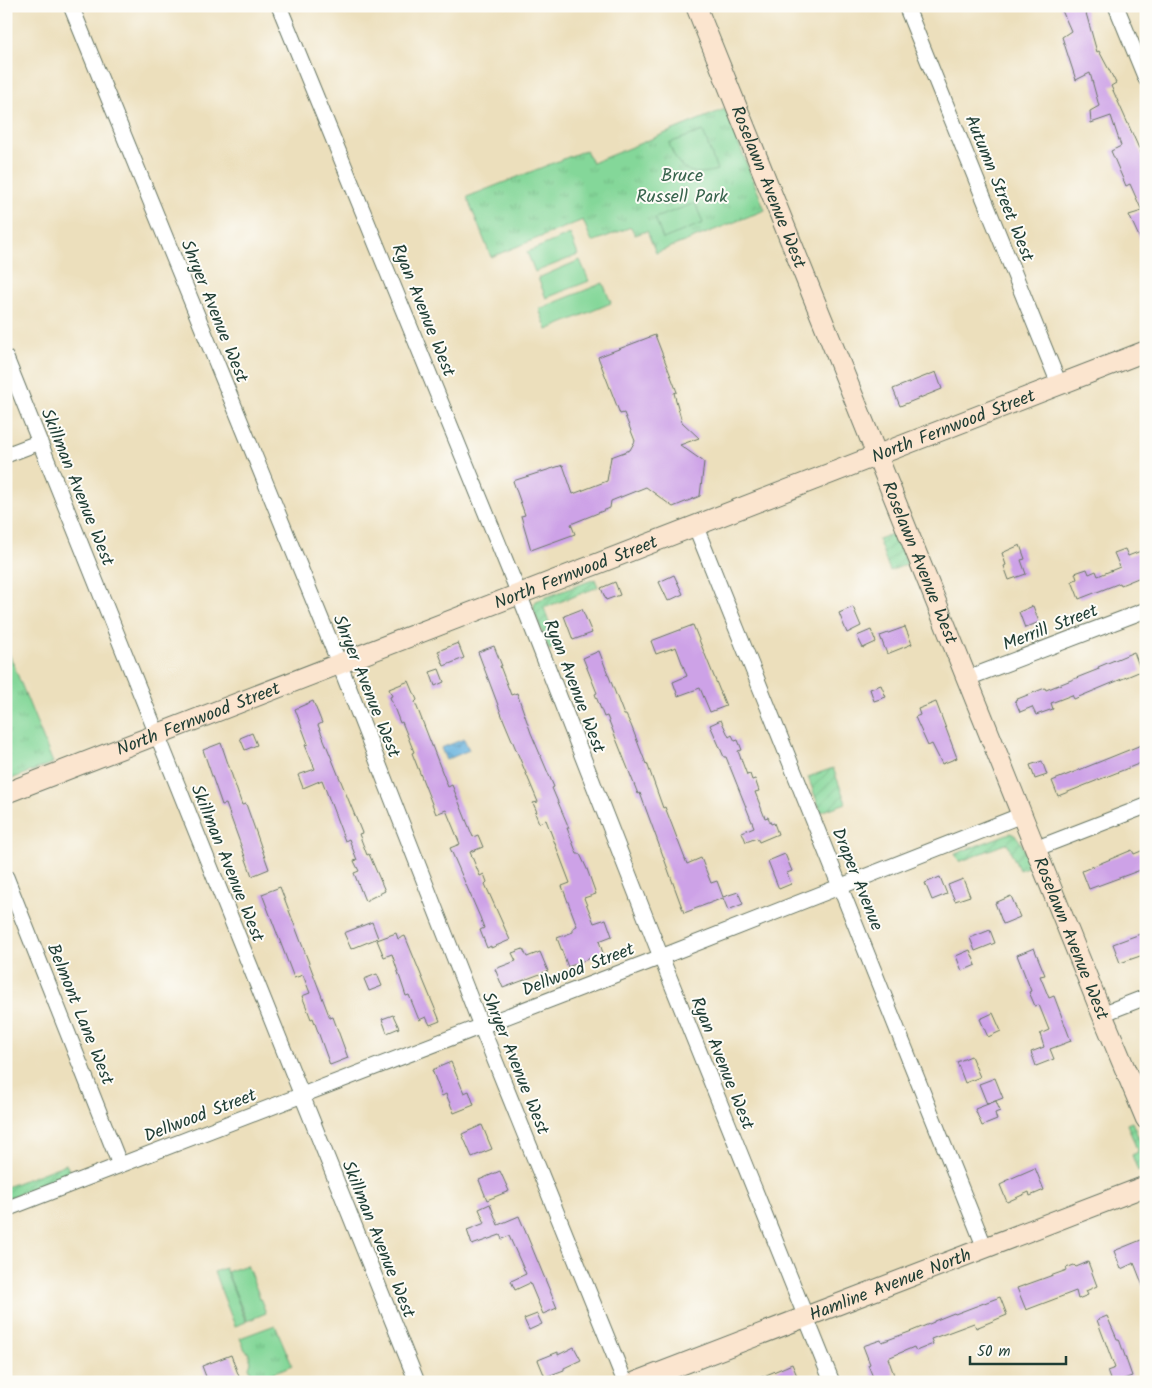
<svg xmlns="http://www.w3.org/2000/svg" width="1152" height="1388" font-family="Kalam,sans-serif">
<defs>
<pattern id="park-tufts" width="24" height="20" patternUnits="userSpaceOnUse" patternTransform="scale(1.25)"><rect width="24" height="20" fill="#84d799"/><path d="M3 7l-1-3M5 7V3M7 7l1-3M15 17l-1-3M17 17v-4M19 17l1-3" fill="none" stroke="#72b984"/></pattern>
<pattern id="garden-furrows" width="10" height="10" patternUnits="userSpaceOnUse" patternTransform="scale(1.25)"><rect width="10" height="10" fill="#84d799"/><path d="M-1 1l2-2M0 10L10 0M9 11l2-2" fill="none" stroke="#72b984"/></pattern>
<pattern id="water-waves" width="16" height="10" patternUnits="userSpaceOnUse" patternTransform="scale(1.25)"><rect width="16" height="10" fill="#64b0dd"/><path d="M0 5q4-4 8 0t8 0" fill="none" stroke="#5290b4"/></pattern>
</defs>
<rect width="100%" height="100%" fill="#fdfcf7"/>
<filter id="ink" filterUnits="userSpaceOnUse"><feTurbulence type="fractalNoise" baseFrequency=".02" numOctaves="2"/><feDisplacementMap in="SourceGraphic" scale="10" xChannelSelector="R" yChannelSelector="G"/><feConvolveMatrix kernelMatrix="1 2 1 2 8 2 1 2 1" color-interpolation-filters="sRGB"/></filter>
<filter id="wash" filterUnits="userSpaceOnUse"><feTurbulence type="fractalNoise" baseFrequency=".0096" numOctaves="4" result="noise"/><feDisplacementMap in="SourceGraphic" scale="20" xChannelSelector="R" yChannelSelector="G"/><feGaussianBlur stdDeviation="1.12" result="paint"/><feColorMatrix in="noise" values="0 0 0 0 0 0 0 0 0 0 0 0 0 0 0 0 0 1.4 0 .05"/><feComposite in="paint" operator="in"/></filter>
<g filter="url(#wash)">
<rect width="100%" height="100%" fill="#ecdfbc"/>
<path fill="url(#park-tufts)" stroke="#528a66" d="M725 109 765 210 656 253 647 231 635 235 631 227 592 242 583 220 491 257 467 197 586 150 592 163Z
M6 646 53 763 6 781Z
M275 1325 292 1365 259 1379 252 1377 249 1367 251 1362 248 1352 245 1350 240 1338Z"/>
<path fill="url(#garden-furrows)" stroke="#528a66" d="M895 533 907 564 890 571 878 539Z
M595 579 598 587 544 608 558 647 549 650 534 611V605L536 601Z
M833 768 846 803 821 812 808 777Z
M1010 833C1022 836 1025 855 1030 866L1019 870 1007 843 959 862 955 854Z
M1132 1122C1137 1134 1152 1164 1138 1171L1132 1155 1138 1152 1127 1124Z
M66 1164 71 1174 6 1199V1187Z"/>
<path fill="#84d799" stroke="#528a66" d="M703 131 717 170C689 178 678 169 669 143Z
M695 203 703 223 663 239 655 218Z
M570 234 578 255 535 272 527 252Z
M580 260 589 281 546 298 538 278Z
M603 283 611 303 547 330 539 309Z
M247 1265 266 1313 247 1321 227 1272Z
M225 1268 246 1322 235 1326 214 1272Z"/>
<path fill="url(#water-waves)" stroke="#427688" d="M464 739 469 750 446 760 441 748Z"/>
<g id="blocks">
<path fill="#cda2e7" d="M1060 6H1084L1097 52 1099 51 1116 83 1111 86 1146 164V252L1129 215 1142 211 1130 184 1126 186 1111 151 1121 146 1111 116 1091 123 1090 111 1099 106 1090 73 1076 80 1062 37 1071 31Z
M655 335 677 392 674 393 682 422 699 438 680 445 704 462 700 496 673 507 646 487 611 501 610 508 571 524 575 534 531 550 521 516 525 515 513 481 563 465 573 494 607 481 611 457 630 450 635 441 624 413 620 414 598 357Z
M936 372 942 389 900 406 893 389Z
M1020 545 1025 559 1021 560 1026 574 1009 580 1004 566 1006 565 1002 553Z
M1125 549 1128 556 1146 549V570L1141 572 1143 576 1121 585 1120 583 1079 599 1072 581 1077 579 1075 573 1087 569 1089 574 1096 571 1098 576 1120 567 1114 553Z
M674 575 683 594 668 601 659 582Z
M615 582 620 595 606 600 601 588Z
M1033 606 1039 622 1025 628 1019 612Z
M853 607 861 626 847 633 839 613Z
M582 609 592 633 573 640 564 616Z
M693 625 726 706 710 712 700 688 678 696 673 682 687 676 676 647 656 654 651 641Z
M905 627 912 644 887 654 880 636Z
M871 630 876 642 863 648 857 636Z
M458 643 464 658 444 666 438 651Z
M494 646 502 666H500L511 695 517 693 531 733 554 787 552 788 569 828H567L577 854H580L587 869 596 894 584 898 594 923 606 919 612 936 599 941 603 953 568 967 557 938 573 932V928L577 926 562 886 570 883 546 820 539 823 535 813 537 812 533 803 538 802 504 721 478 652Z
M599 651 624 715H626L631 725 646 764 647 763 663 808 665 807 687 864 701 858 711 883 717 881 723 897 738 892 743 904 728 910 723 898 684 913 640 793 638 794 607 716 604 717 595 694 597 693 583 658Z
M1134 652 1141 671 1074 699 1072 695 1051 703 1053 709 1036 715 1032 707 1020 712 1015 700 1045 688 1046 690 1099 669 1098 667Z
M439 669 444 682 435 686 430 672Z
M409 681 417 700 415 702 448 787 452 785 473 837 478 835 483 847 470 852 480 876 484 874 487 882 485 884 510 940 491 948V946L487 948 480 930 484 928 480 917 450 848 460 844 446 810 436 814 412 753 414 752 402 722 400 723 390 697 392 696 389 689Z
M881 685 886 697 874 701 870 689Z
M313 701 322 723 318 725 362 833 359 834 367 855 369 854 385 891 365 901 354 873 359 871 354 861 357 860 349 839 345 841 322 780 303 788 298 775 315 769 305 745 308 744 295 709Z
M936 702 957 758 942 764 932 744 928 746 915 717 920 715 918 709Z
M721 720 729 737 732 735 735 741 738 740 742 750 738 751 747 775 750 774 752 780 755 779 759 791 755 792 765 818 768 817 771 824 774 823 778 834 759 842 757 838 746 842 742 832 754 827 726 757H724L710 725Z
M252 733 257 745 245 750 240 738Z
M221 743 242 805 246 804 269 869 252 876 226 804 222 805 203 750Z
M1146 743V761L1058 796 1052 781Z
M1042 761 1047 775 1035 779 1030 765Z
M1146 849V868L1089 889 1082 871 1132 850 1134 854Z
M785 854 792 871 787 873 791 884 779 889 768 861Z
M940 877 947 894 932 900 925 883Z
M963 879 970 896 955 901 948 885Z
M280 887 330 1018 333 1017 348 1058 330 1065 313 1018 311 1019 302 996 310 993 303 975 294 978 262 894Z
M1011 896 1020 917 1003 924 995 903Z
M372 922 378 938 351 949 344 933Z
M990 930 995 943 975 951 970 938Z
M396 933 398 939 405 936 440 1021 430 1025 426 1017 419 1020 409 995 406 996 392 954 384 957 377 940Z
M1143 933 1146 940V954L1120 963 1113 944Z
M1034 948 1045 975 1040 976 1049 998 1054 996 1071 1041 1050 1049 1054 1059 1036 1066 1031 1052 1044 1047 1040 1034 1049 1030 1039 1005 1035 1006 1029 992 1031 991 1017 955Z
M523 949 527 957 540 952 548 971 503 988 495 969 516 961 512 953Z
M970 950 976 965 962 971 956 956Z
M377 974 382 986 369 991 364 979Z
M993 1013 1001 1031 988 1037 980 1019Z
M393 1015 399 1028 387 1033 382 1019Z
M971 1056 980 1077 965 1083 957 1062Z
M451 1062 464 1093 469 1091 474 1105 454 1113 446 1094 442 1096 432 1070Z
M995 1078 1003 1098 987 1104 979 1084Z
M996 1101 1000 1111 995 1113 997 1120 982 1126 975 1109Z
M482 1125 492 1149 472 1157 462 1134Z
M1035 1168 1044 1190 1030 1196 1029 1192 1007 1202 1000 1185 1006 1182 1005 1181Z
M500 1171 509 1191 487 1200 479 1180Z
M490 1204 498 1225 519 1216 557 1308 543 1314 530 1283 515 1290 511 1281 526 1274 509 1236 502 1239 500 1235 472 1245 467 1230 485 1223 479 1209Z
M1146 1238V1290L1145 1291 1134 1263 1121 1269 1114 1251Z
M1088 1262 1097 1286 1086 1291 1088 1295 1078 1299 1076 1291 1026 1310 1017 1288 1067 1270 1066 1268 1074 1265 1076 1267Z
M1000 1297 1007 1315 976 1328 974 1323 931 1339 933 1344 916 1351 914 1347 888 1358 894 1375 875 1382 868 1365 870 1364 863 1346 881 1340 882 1342 912 1331 934 1322V1321L954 1313 955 1314Z
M537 1314 542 1324 529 1330 524 1319Z
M1107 1316 1117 1339H1119L1132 1376 1116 1382H1111L1107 1371 1115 1368 1097 1320Z
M574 1347 581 1360 564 1368V1370L545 1377 538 1360 558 1352V1355Z
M231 1355 241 1382H208L202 1366Z
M792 1364 798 1378 795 1379 796 1382H750Z"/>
</g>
</g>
<g filter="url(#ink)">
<use href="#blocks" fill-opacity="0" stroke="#677664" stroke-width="1"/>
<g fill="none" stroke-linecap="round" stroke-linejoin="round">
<defs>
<path id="street" d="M71 6 339 663 481 1026 625 1382
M279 6 519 594 661 957 832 1382
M906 6 1059 384
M1116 6 1146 79
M6 358 417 1382
M6 455 40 442
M695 525 985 1248
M968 678 1146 610
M1035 849 1146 806
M6 877 120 1165
M1102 1014 1146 997
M6 1209 661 957 1022 815"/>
<g id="secondary">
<path id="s1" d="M696 6 1102 1014 1146 1119"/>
<path id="s2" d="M6 793 1146 351"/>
<path id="s3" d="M636 1382 1146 1186"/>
</g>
</defs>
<use href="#street" stroke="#677664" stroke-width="17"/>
<use href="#secondary" stroke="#677664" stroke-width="22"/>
<use href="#street" stroke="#fff" stroke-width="15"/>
<use href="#secondary" stroke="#fbe5cf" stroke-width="20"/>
</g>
</g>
<g text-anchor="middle" stroke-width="4" stroke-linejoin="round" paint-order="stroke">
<g font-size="18" fill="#38644d" stroke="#fdfcf7">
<text x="682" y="181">Bruce<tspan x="682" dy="21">Russell Park</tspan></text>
</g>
<g font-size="18" fill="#1f3d34" stroke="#fdfcf7">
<text dy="6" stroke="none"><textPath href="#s1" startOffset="195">Roselawn Avenue West</textPath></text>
<text transform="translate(1000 188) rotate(68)" y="6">Autumn Street West</text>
<text transform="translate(424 310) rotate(68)" y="6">Ryan Avenue West</text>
<text transform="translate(215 311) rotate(68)" y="6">Shryer Avenue West</text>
<text dy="6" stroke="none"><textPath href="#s2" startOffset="1016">North Fernwood Street</textPath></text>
<text transform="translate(78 487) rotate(68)" y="6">Skillman Avenue West</text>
<text dy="6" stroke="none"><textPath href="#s1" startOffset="600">Roselawn Avenue West</textPath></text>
<text dy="6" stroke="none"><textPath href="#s2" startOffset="611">North Fernwood Street</textPath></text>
<text transform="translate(1050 627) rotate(-21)" y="6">Merrill Street</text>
<text transform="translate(367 686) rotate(68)" y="6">Shryer Avenue West</text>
<text transform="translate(575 686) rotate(69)" y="6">Ryan Avenue West</text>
<text dy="6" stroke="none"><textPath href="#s2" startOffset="206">North Fernwood Street</textPath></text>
<text transform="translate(228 863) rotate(68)" y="6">Skillman Avenue West</text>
<text transform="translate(858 879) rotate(68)" y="6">Draper Avenue</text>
<text dy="6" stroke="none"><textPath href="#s1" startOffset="1005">Roselawn Avenue West</textPath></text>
<text transform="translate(578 969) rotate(-21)" y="6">Dellwood Street</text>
<text transform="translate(81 1014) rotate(68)" y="6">Belmont Lane West</text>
<text transform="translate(516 1063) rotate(68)" y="6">Shryer Avenue West</text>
<text transform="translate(723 1063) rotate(68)" y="6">Ryan Avenue West</text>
<text transform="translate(200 1115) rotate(-21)" y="6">Dellwood Street</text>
<text transform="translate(379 1239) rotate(68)" y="6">Skillman Avenue West</text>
<text dy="6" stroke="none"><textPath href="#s3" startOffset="272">Hamline Avenue North</textPath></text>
</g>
</g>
<rect width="1152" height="1388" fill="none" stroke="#fdfcf7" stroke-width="25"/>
<path d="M970 1356v8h96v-8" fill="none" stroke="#1f3d34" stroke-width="2.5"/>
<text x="977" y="1356" font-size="15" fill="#1f3d34" stroke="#fdfcf7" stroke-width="4" paint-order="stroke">50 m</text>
</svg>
